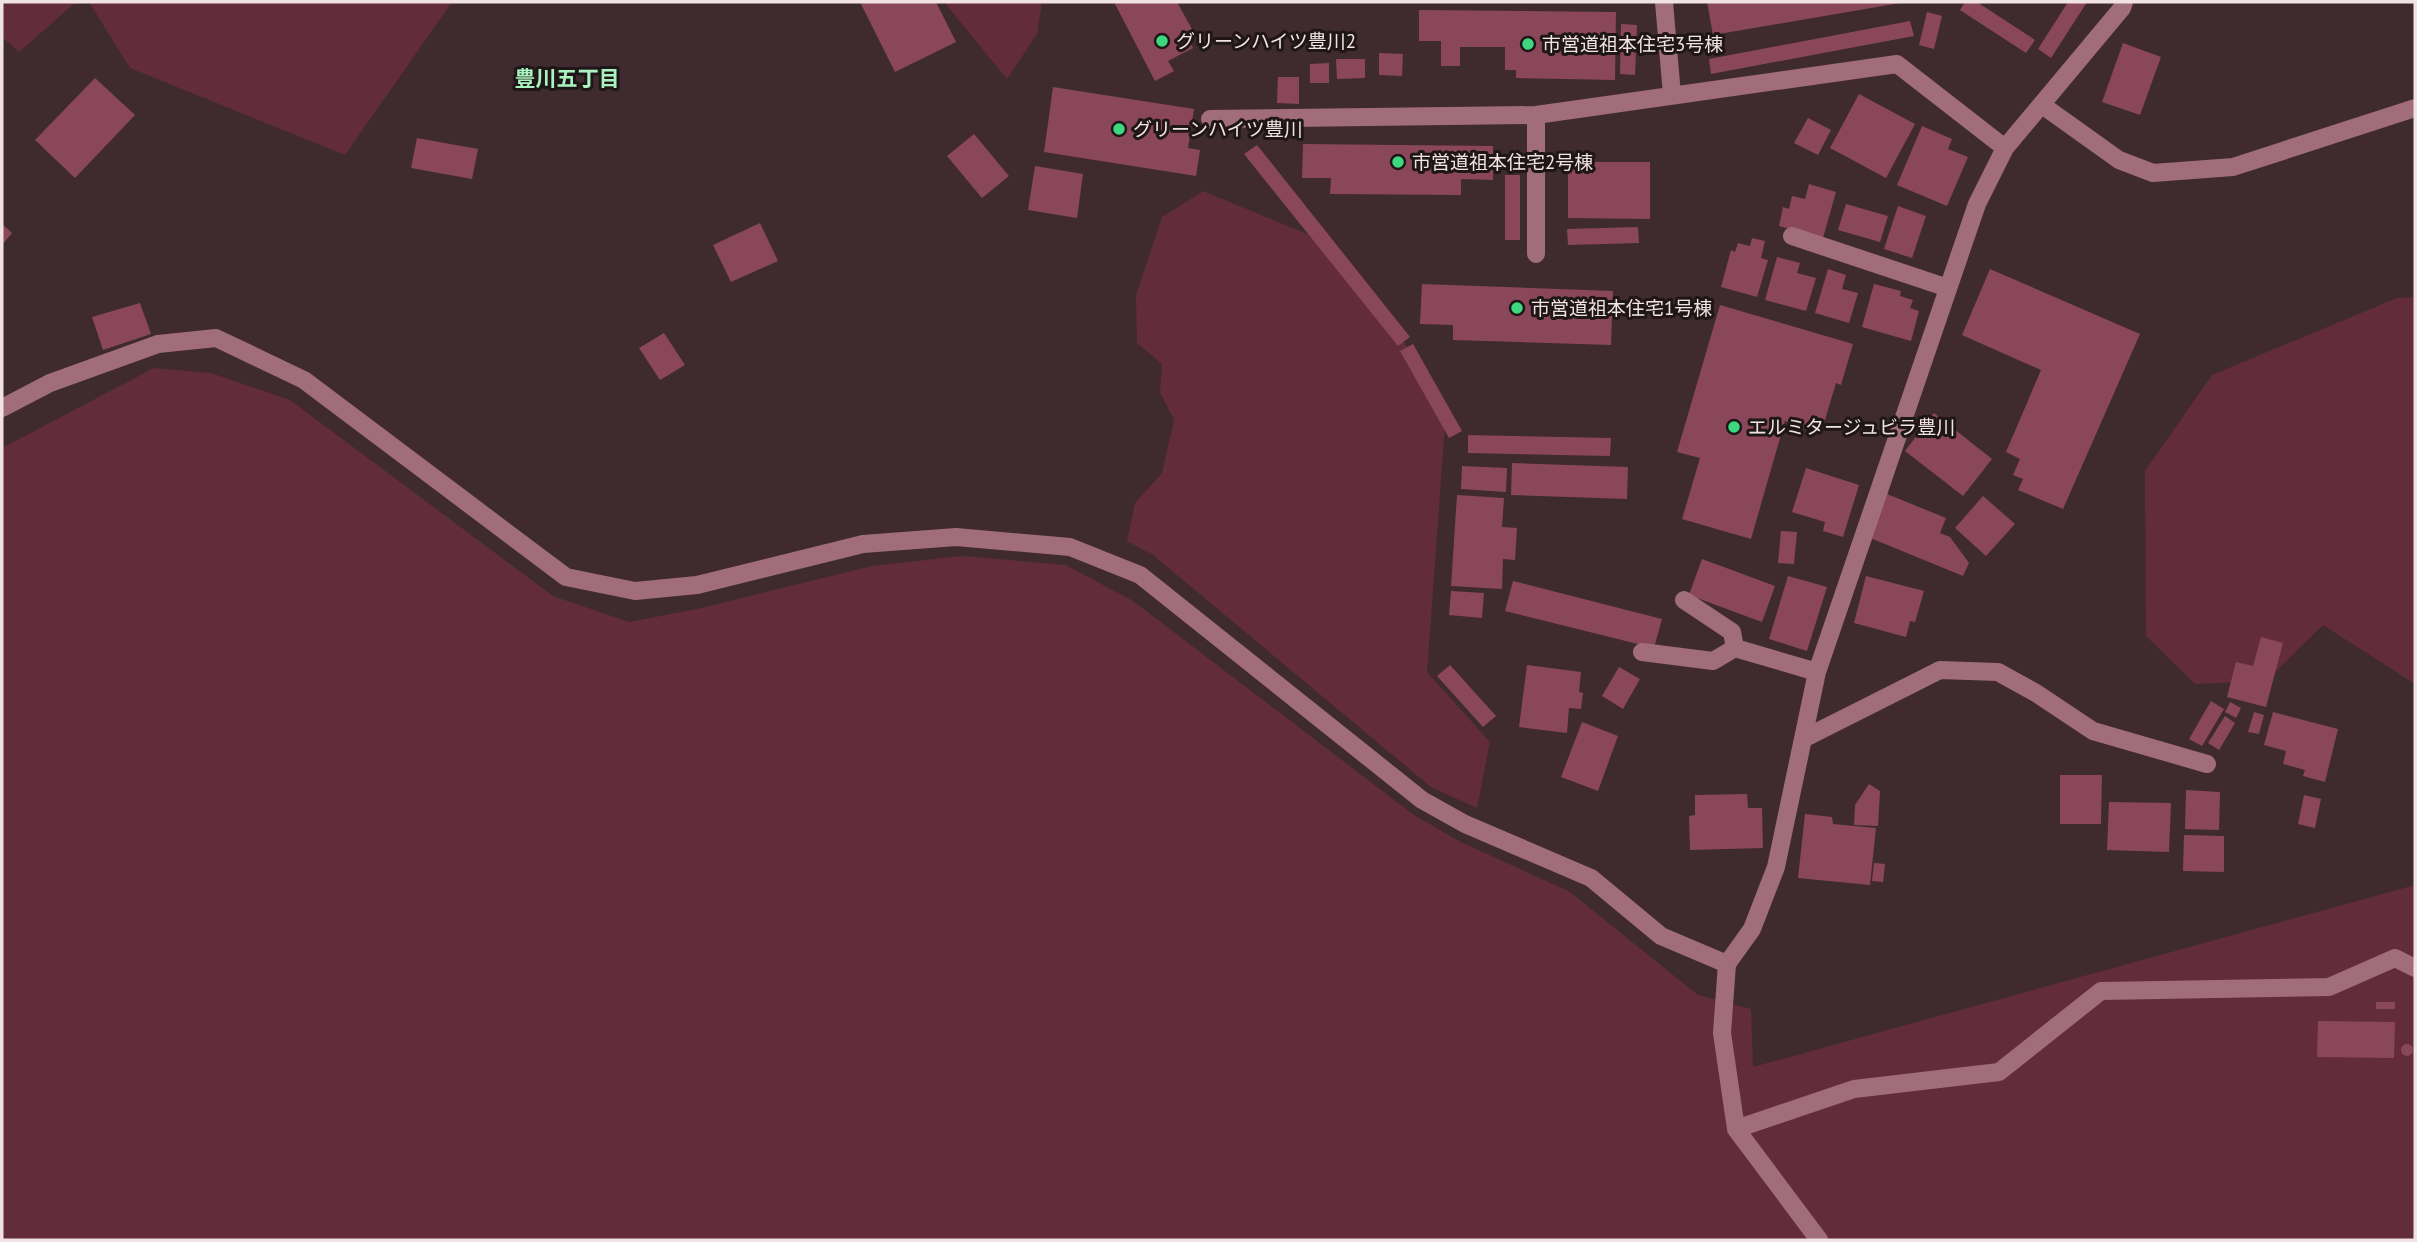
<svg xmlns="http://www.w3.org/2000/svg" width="2417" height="1242" font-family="'PT Sans','Noto Sans JP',sans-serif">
<rect width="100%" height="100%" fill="#3f2a2f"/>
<path fill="#622c3c" d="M2 2H76L19 52 2 37Z
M89 2H452L345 155 130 68Z
M944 2H1042L1037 34 1007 79Z
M1203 191 1312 236 1382 306 1446 411 1427 672 1490 742 1477 808 1431 787 1153 555 1127 541 1135 503 1162 473 1174 420 1160 392 1162 364 1137 343 1136 295 1162 217Z
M2415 297V684L2323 625 2266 681 2195 684 2146 636 2145 471 2212 375 2397 298Z
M154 368 211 373 290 400 553 596 629 622 697 609 872 566 962 556 1066 565 1133 601 1414 815 1459 841 1570 892 1698 995 1751 1009 1753 1067 2415 885V1240H2V448Z"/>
<path fill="#8b475a" d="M860 2H936L956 42 895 72Z
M1114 2H1177L1193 31 1186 34 1193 48 1168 61 1174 71 1155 81Z
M1707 2H1900V3L1713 35Z
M1965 2H1977L2035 40 2026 53 1960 10Z
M2068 2H2087L2051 58 2038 49Z
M1419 10 1616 12 1615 80 1516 78V70H1505V47H1460V66H1441V41H1419Z
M1927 12 1942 16 1934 49 1919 45Z
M1910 21 1914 36 1711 74 1709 59Z
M1621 24 1637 25 1635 75 1620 74Z
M2123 43 2161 57 2140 115 2102 102Z
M1379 53 1403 54 1402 76 1379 75Z
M1336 59H1365V78L1337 79Z
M1329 63V83H1310V64Z
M1278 77H1299V104L1277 103Z
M95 78 135 115 75 178 35 140Z
M1053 87 1194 109 1188 148 1200 150 1196 176 1044 152Z
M1859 94 1915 124 1886 178 1830 148Z
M1808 118 1831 130 1818 155 1794 143Z
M1922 126 1952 139 1948 149 1968 157 1947 206 1897 185Z
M974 134 1009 176 982 198 947 156Z
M417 138 478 149 472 179 411 168Z
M1303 144 1493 146V180L1461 179V195L1330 194 1331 178H1302Z
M1257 145 1410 337 1398 346 1244 154Z
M1568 162H1650V219L1568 218Z
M1035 166 1083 174 1077 218 1028 210Z
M1505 175H1520V240H1505Z
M1809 184 1836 192 1823 238 1779 226 1783 207 1789 209 1792 196 1805 199Z
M1846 204 1888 216 1880 242 1838 230Z
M1898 206 1926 216 1912 258 1884 249Z
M760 223 778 261 731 282 713 245Z
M2 224 12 233 2 245Z
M1638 227 1639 243 1568 245 1567 229Z
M1752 238 1765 241 1761 258 1768 260 1757 297 1721 287 1731 250 1735 252 1738 243 1750 246Z
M1777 257 1800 263 1797 273 1816 278 1806 311 1765 300Z
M1828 269 1846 275 1842 289 1858 293 1849 323 1815 313Z
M1990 269 2140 334 2063 509 2018 490 2023 479 2013 475 2020 459 2006 452 2041 370 1962 335Z
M1422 284 1613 291 1611 345 1453 340V325L1420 324Z
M1874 284 1901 291 1900 296 1913 300 1910 308 1919 311 1911 341 1862 327Z
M140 303 151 334 103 350 92 317Z
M1720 305 1853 344 1841 385 1836 383 1821 433 1785 421 1751 539 1682 519 1700 458 1677 452Z
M664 333 685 365 660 380 639 348Z
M1413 344 1462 431 1449 438 1400 351Z
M1934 413 1992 459 1963 496 1905 451Z
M1468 435 1611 438 1610 456 1468 453Z
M1512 463 1628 467 1627 499 1511 495Z
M1462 466 1507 468 1506 492 1461 489Z
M1806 468 1859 485 1843 537 1823 531 1825 522 1792 512Z
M1887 494 1946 518 1940 533 1950 537 1969 563 1963 576 1868 537Z
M1457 495 1504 498 1502 527 1517 528 1515 560 1503 559 1502 589 1451 586Z
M1983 496 2015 524 1986 556 1955 528Z
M1781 531 1797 532 1794 564 1778 563Z
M1702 559 1775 586 1762 622 1689 595Z
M1788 576 1827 587 1807 651 1769 639Z
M1866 576 1924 591 1915 622 1910 621 1906 637 1854 623Z
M1513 581 1662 619 1654 648 1505 611Z
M1451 591 1484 593 1482 618 1449 615Z
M2261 637 2283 643 2266 707 2227 697 2236 662 2253 666Z
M1450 665 1496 716 1483 727 1437 676Z
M1527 665 1581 672 1579 692 1583 693 1581 709 1569 708 1567 733 1519 727Z
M1619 667 1640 679 1623 709 1602 696Z
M2211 701 2224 709 2202 746 2189 739Z
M2230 702 2241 708 2236 718 2225 712Z
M2254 712 2264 715 2259 734 2248 732Z
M2273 712 2338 729 2325 782 2303 776 2305 770 2283 764 2286 751 2264 745Z
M2225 716 2235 723 2219 750 2208 743Z
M1582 722 1618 736 1598 791 1561 777Z
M2060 775H2102L2101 824H2060Z
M1869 784 1880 791 1878 826 1854 825 1855 805Z
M2186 790 2220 792 2219 830 2185 829Z
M1747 794 1748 808H1762L1763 848 1690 850 1689 816 1695 815V795Z
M2304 795 2321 799 2315 828 2298 824Z
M2109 802 2171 803 2169 852 2107 850Z
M1805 814 1832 817 1833 824 1876 828 1870 885 1798 878Z
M2184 835 2224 836V872L2183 871Z
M1874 863 1885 864 1883 882 1872 881Z
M2376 1002H2395V1009H2376Z
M2318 1021 2395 1022 2394 1058 2317 1057Z
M2401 1050a6 6 0 1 1 12 0a6 6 0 1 1-12 0Z"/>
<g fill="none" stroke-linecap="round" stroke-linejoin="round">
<path stroke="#a26d7a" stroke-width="18" d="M1664 2 1672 95
M2042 105 2119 160 2153 173 2233 167 2415 108
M1536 115V254
M1210 119 1536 115 1897 64 2005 148
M1792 236 1948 288
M2 408 50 383 158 344 216 338 304 380 566 577 635 591 697 585 863 544 956 537 1070 547 1140 575 1422 800 1465 824 1591 878 1661 936 1727 964
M1684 600 1732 632 1735 648
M1642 652 1713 661 1735 648 1817 672
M1803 739 1940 670 1998 672 2036 693 2093 731 2207 764
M1736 1129 1854 1089 1999 1072 2101 991 2329 987 2395 958 2415 968
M1819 1240 1736 1129 1722 1033 1727 964 1752 929 1776 867 1817 672 1977 204 2005 148 2122 8 2124 2"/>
</g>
<g fill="#3cd77e" stroke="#1f1618" stroke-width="2.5">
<circle cx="1162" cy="41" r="7"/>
<circle cx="1528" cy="44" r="7"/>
<circle cx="1119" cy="129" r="7"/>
<circle cx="1398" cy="162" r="7"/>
<circle cx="1517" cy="308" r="7"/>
<circle cx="1734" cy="427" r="7"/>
</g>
<g text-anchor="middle" stroke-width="6" stroke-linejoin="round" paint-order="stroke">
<g font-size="19" fill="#f0e2e5" stroke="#1f1618" text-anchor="start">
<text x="1176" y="48">グリーンハイツ豊川2</text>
<text x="1542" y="51">市営道祖本住宅3号棟</text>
<text x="1133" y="136">グリーンハイツ豊川</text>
<text x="1412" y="169">市営道祖本住宅2号棟</text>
<text x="1531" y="315">市営道祖本住宅1号棟</text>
<text x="1748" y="434">エルミタージュビラ豊川</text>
</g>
<g font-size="21" font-weight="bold" fill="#aaf2bf" stroke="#1f1618">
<text x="567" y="86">豊川五丁目</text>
</g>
</g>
<rect width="2417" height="1242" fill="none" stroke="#f0e2e5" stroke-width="7"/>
</svg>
